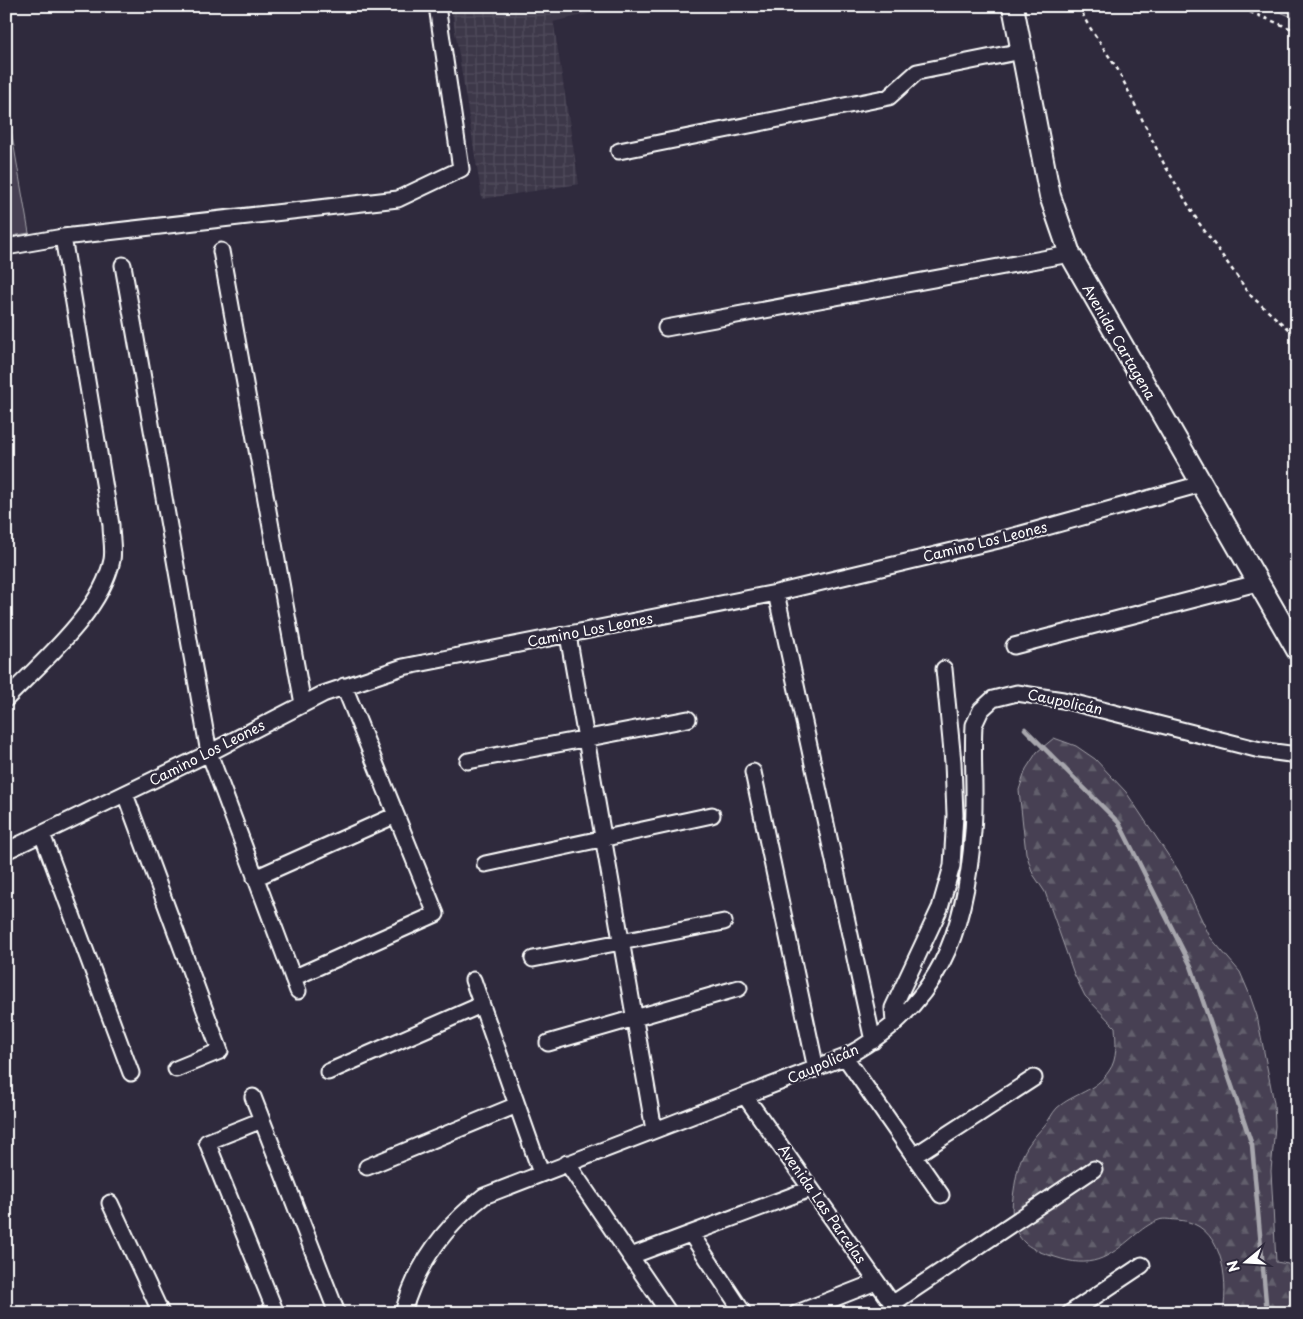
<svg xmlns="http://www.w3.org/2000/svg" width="1303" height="1319" font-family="'Playpen Sans',sans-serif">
<defs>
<pattern id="industrial-grid" width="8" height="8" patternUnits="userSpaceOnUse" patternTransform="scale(1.25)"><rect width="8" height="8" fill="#3c3749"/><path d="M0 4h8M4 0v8" fill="none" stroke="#504b5b"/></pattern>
<pattern id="forest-firs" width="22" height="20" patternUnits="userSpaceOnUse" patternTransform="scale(1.25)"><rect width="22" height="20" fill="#464152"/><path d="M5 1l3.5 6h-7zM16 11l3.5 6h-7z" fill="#625e6c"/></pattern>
</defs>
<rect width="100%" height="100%" fill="#2f2a3d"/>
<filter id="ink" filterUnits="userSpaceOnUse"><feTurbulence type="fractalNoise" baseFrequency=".02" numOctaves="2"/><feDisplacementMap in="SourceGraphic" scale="10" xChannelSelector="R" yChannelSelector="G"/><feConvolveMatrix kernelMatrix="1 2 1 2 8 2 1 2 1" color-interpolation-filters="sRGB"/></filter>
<g filter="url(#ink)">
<path fill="#3c3749" d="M551 6H623L553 22Z"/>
<path fill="url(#industrial-grid)" d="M451 6H551L579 184 482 199Z"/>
<path fill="#464152" stroke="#a2a0a8" d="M6 101 29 233 6 237Z"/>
<path fill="url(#forest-firs)" stroke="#a2a0a8" d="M1247 6H1297V19L1273 9Z
M1054 738 1076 746 1095 759 1126 792 1178 870 1210 937 1240 972 1249 993 1257 1016 1274 1103 1275 1126 1271 1171 1276 1262 1288 1264 1297 1280V1313H1223C1229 1277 1222 1223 1178 1220 1172 1220 1164 1218 1159 1220 1150 1223 1141 1230 1134 1236 1107 1259 1091 1269 1055 1257 1045 1254 1033 1250 1025 1243 1012 1231 1011 1213 1013 1197 1018 1163 1020 1152 1044 1126 1049 1121 1052 1113 1057 1108 1074 1093 1095 1092 1109 1071 1118 1059 1116 1041 1115 1027L1085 996 1074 974 1045 892 1033 874 1026 853 1019 790 1026 769 1037 752Z"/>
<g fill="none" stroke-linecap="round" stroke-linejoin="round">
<path stroke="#a7a6ad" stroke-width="4.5" d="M1025 729 1119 823 1191 966 1252 1145 1267 1313"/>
<defs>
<path id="minor" d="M619 151 889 97 917 72 1022 51
M6 247 63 237 398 199 461 169 437 6
M221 251 303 704
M123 265 209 753 298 991
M666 328 1070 254
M776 593 873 1041
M568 635 654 1130
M1014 646 1257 583
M6 699C42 661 101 613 112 560 114 549 111 536 111 525L63 237
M468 761 688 719
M753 772 816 1069
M125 794 220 1051 176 1069
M42 834 131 1073
M6 851 209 753 323 694 403 667 776 593 1007 538 1201 484
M485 864 712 815
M255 878 396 815
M533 959 724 922
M293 978 436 914 344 686
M473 980 541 1173
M894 1024 893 1008 940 908 952 866 955 815 953 762 944 669
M548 1043 739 988
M845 1057 941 1195
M328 1072 481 1005
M745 1096 899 1313
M253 1097 337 1313
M262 1120 207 1142 276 1313
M914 1156 1034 1078
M567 1163 669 1313
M367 1167 517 1105
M110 1203 161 1313
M691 1234 742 1311
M631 1256 810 1189
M892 1304 1094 1169
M403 1313C416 1265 445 1226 484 1196L845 1057C939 1007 966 932 973 831 976 796 972 760 974 725L981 710 993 699 1017 693 1063 700 1260 750 1297 755
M797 1313 876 1282
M1070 1313 1142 1265"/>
<path id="major" d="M1013 6 1050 196 1070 254 1297 650"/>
</defs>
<use href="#minor" stroke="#fff" stroke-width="19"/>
<use href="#major" stroke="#fff" stroke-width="24"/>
<path stroke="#fff" stroke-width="2.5" stroke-dasharray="4 4" stroke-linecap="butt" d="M1079 6 1087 23 1118 70 1164 164 1199 223 1251 296 1297 337
M1235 6 1297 31"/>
<use href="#minor" stroke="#2f2a3d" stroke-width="15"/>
<use href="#major" stroke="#2f2a3d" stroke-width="20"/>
</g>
</g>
<g text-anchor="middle" stroke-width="4.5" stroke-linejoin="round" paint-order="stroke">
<g font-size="14" fill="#fff" stroke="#2f2a3d">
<text transform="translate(1119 342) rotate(60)" y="5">Avenida Cartagena</text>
<text transform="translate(985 542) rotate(-14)" y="5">Camino Los Leones</text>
<text transform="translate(590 630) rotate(-11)" y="5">Camino Los Leones</text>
<text transform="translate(1065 702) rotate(12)" y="5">Caupolicán</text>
<text transform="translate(207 753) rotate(-27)" y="5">Camino Los Leones</text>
<text transform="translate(823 1064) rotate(-24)" y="5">Caupolicán</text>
<text transform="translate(822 1204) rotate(55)" y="5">Avenida Las Parcelas</text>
</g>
</g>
<rect width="1303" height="1319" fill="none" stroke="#2f2a3d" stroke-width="25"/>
<rect x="12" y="12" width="1278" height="1294" fill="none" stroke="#fff" stroke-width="2" filter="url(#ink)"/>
<g transform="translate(1246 1262) rotate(252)" stroke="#2f2a3d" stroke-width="4" paint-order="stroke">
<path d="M0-4L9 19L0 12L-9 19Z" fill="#ffffff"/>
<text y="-8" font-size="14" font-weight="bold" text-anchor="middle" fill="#ffffff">N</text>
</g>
</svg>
